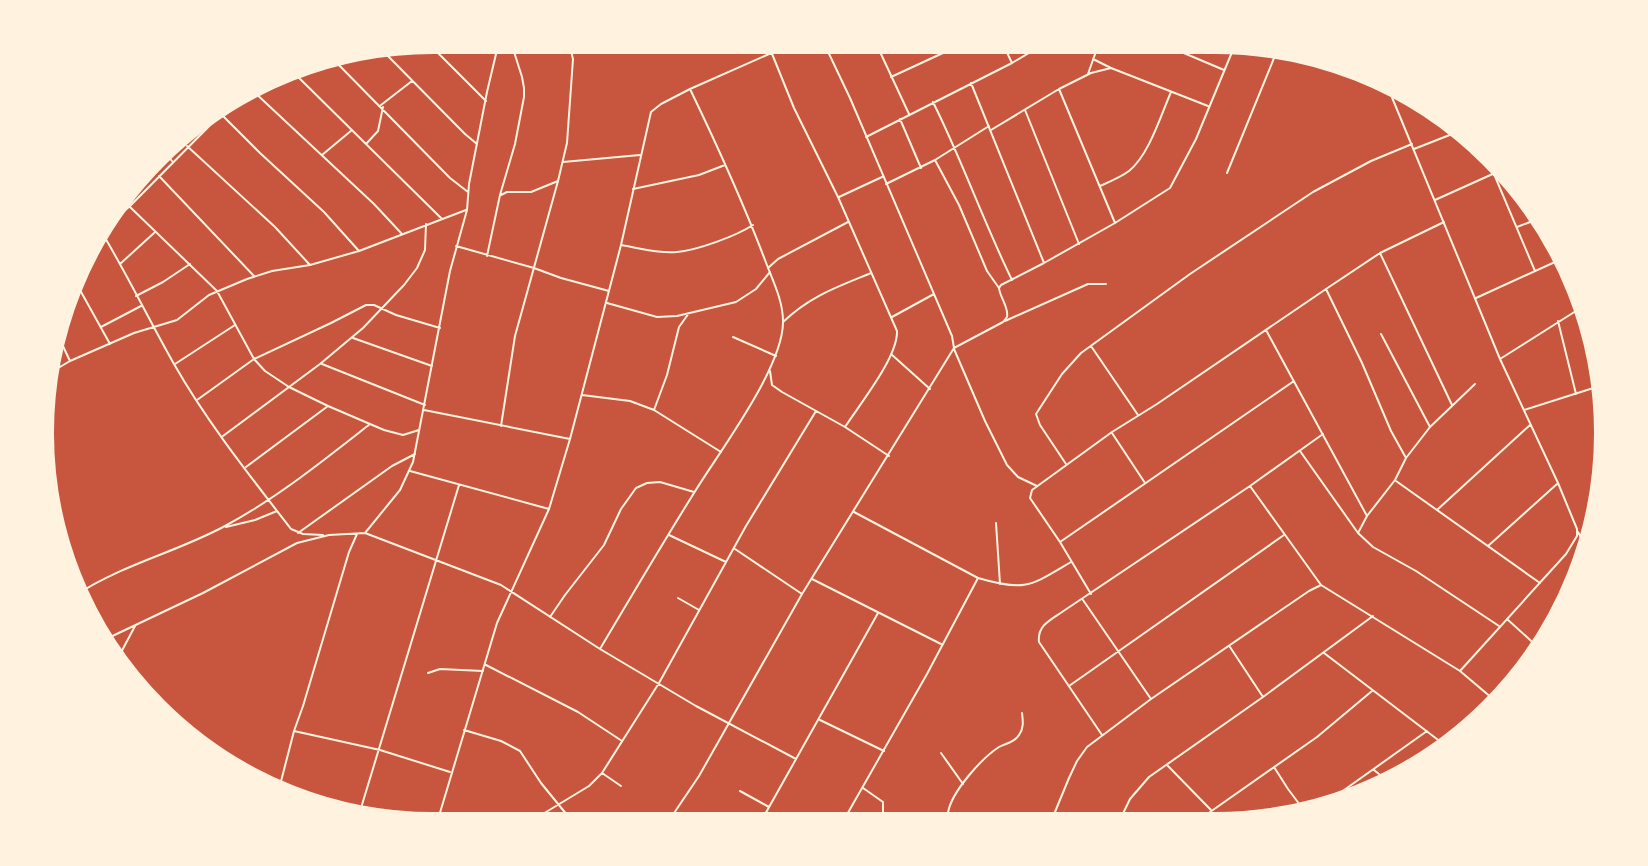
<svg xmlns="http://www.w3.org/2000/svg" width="1648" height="866" font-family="Lora,serif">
<rect width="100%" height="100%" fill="#c8553d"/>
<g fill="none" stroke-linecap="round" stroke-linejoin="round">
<path stroke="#fff3e0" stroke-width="2" d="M482 39 496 54
M766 39 794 108 838 197 897 331C898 357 860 404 845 427
M874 39 909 114
M425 40 486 101
M1001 40 1012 63
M1153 40 1224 70
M380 48 465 134 477 144
M572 51 608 39
M330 56 450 178 468 192
M1093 59 1111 68
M290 69 442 219
M1088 74 1100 40
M891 77 971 40
M1384 78 1500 359 1558 483 1577 529V536L1566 554 1460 671
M971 83 1044 263
M251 89 374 204 402 234
M1059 89 1115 223
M238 97 130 206 101 231C127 274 149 320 174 364 207 422 250 476 291 529L303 534 323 535
M933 102C962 160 983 221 1012 280
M381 105 412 81
M1025 110 1079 244
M221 114 260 153 324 212 359 251
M900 119 921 168
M991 130 1059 89 1091 73 1111 68 1208 106
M866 137 1012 63 1051 40
M366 144 378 131 383 107
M187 146 275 227 310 265
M1414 149 1465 129
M164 151 172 161
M322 155 352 130
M935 160 959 205 987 271 999 288
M563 162 640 155
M1227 173 1279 46
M1494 174 1535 271
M159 176 254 276
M886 184 935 160 989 126
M1100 186C1109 182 1121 177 1129 171 1149 155 1161 115 1171 92
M633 189 699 175 725 165
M501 195 507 192H531L558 181
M839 197 882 177
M1435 200 1506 168
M130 207 217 291 254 359 265 371 289 387 328 406 384 430 403 435 419 430
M1517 227 1543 217
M621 245C639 248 659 254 677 252 698 250 736 236 753 225
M456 246 534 268 561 278 609 291
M1380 253 1452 405
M487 256 500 195 515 144 524 97V88L522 77 510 39
M120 264 154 233
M768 268 778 259 848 222
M78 275 87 270
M75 281 110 344
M1326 289 1362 363 1391 431 1406 458
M136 296 163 282 190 264
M1476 298 1566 257
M607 303 657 317 677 316 736 302 756 289 770 272
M892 317 934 294
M1005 321 1088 284H1106
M1558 321 1576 394
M783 322C810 296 837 287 871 273
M54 327 70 361
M101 327 141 306
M1266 330 1367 516
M1381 334 1430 427
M733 337 776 356
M353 338 432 366
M1091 346 1138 415
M954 348 1003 322 1007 317C1009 307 1000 298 999 288L1001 285 1044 263 1115 223 1170 188 1196 139 1237 40
M954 349 985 421 1007 465 1018 477 1037 486
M891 354 930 389
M1500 359 1587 304
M175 364 235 325
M322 364 425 405
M770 371 772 385 782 392 845 427 889 456
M48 374 70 361 134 333 177 320 209 295 247 279 272 271 310 265 359 251 466 210
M582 395 630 401 654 410 721 452
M197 400 254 359 331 323 366 305H374L396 315 440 328
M424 410 570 439
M654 410 667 375 679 327 689 313
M1524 410 1606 384
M501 426 515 336 558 181 567 143 573 59 568 39
M1112 433 1145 483
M223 436 320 364 363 328 404 285 417 268 425 250 426 224
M1300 451 1358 533 1373 547 1416 571 1499 626
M1066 464 1040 425 1036 414 1062 374 1081 353 1190 274 1313 192 1371 161 1412 144
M246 467 328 406
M410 471 549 509
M1396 481 1540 583
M1250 486 1321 585
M1437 510 1530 425
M854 512 978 578C1026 592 1030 586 1071 562
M996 523 1000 584
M226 527 255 520 277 511
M1578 532 1589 552
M298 533 392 466 415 454
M365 533 501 585 600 649 696 706 796 759
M1358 533 1367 516 1395 480 1406 458 1430 427 1475 384
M669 535 726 562
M1060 542 1294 381
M1488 546 1557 484
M735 549 802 594
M812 579 941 644
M1091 594 1060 542 1030 498 1032 490 1112 432 1157 404 1326 289 1380 253 1444 222
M76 595C121 565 177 552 225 526 277 498 324 460 370 424
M678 598 699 610
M1083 600 1151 699
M550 617 565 595 604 545 621 509 636 488 647 483 660 482 694 492
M1507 619 1540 649
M104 640 203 593 297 543 329 535 365 533 400 490 413 462 450 271 467 210 469 184 487 92 496 54 505 39
M1230 647 1263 697
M600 649C631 597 662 544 694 493 719 452 784 367 783 321 783 300 772 279 765 260 743 202 717 145 690 89
M1324 653 1450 749
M117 660 135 626
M486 665 578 712 622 741
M428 673 440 669 483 671
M1069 686 1284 535
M820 720 884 751
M464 730 501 741 520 751 541 783 576 826
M294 731 380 750 450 772
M1102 735 1039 642C1037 626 1050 620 1062 612L1250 486 1323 434
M941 753 963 784
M1167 765 1211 810
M1274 767 1288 789 1306 813
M1374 770 1390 783
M602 773 621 786
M863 788 883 802V814L879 825
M740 791 769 807
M278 793 294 731 303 706 349 552 357 534
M1334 798 1341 804
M1316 810 1427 731
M675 813 695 825
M358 818 459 485
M1050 824 1069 778 1077 761 1087 747 1151 699 1309 591 1321 585 1460 671 1499 704
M1118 824 1130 799 1149 777 1263 697 1373 616
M1193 824 1317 737 1372 691
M666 825 699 776 802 594 954 348 952 336 850 98 822 39
M672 825 679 816
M759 825 878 613
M841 825 927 674 978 578
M961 825 950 817 948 813C951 792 982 758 999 747 1006 743 1014 743 1019 735 1024 728 1023 721 1022 713
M436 826 497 623 549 509 570 439 621 245 651 112 661 104 690 89 803 39
M523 826 589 786 602 773 659 683 746 526 816 411"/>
</g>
<path d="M0 0H1648V866H0ZM433 50H1215A383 383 0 0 1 1598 433V433A383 383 0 0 1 1215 816H433A383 383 0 0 1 50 433V433A383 383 0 0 1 433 50Z" fill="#fff3e0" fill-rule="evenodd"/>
<path fill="none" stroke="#fff3e0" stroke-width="8" d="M433 50H1215A383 383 0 0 1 1598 433V433A383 383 0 0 1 1215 816H433A383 383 0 0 1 50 433V433A383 383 0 0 1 433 50Z"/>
</svg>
